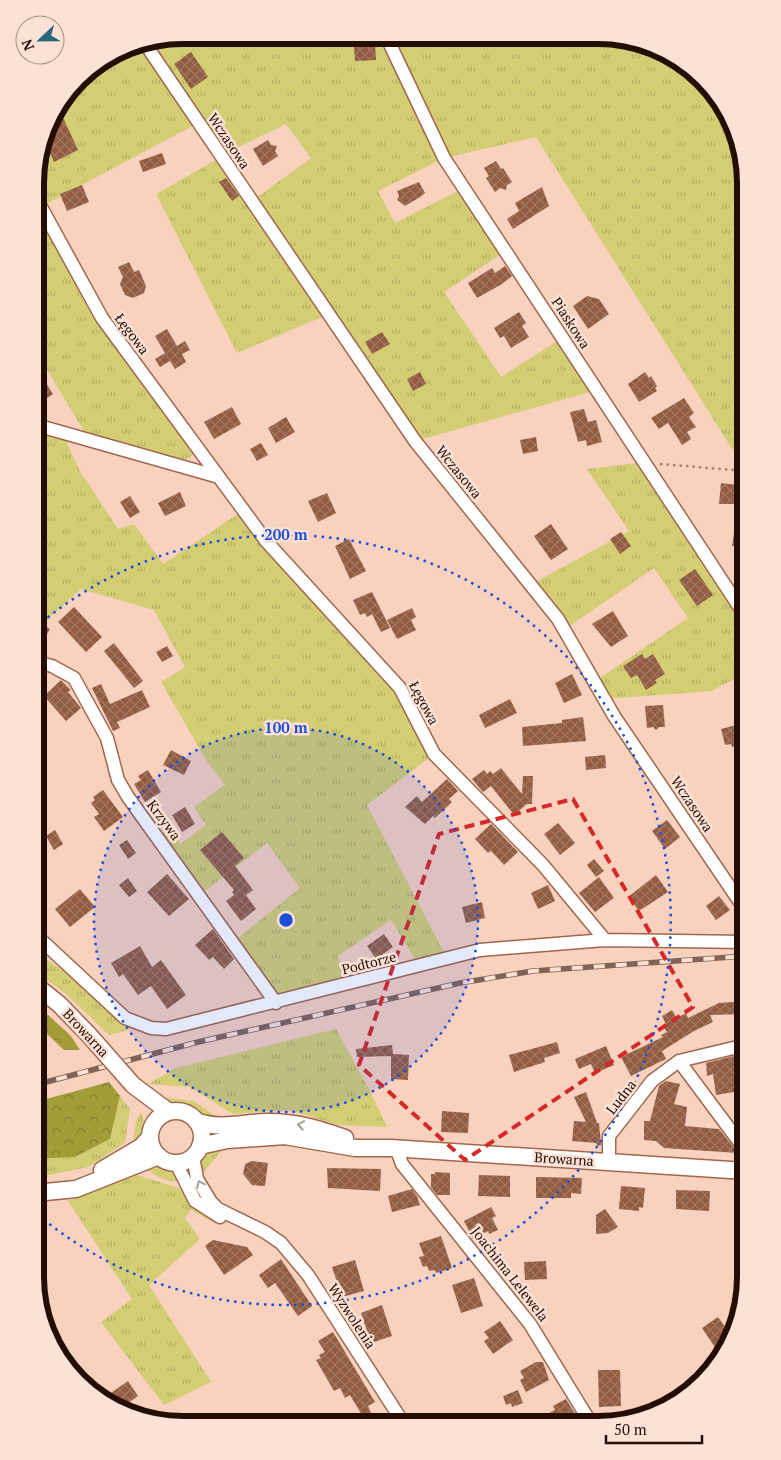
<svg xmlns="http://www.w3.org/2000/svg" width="781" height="1460" font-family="'PT Serif',serif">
<defs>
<pattern id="grass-tufts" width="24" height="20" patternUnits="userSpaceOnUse" patternTransform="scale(1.25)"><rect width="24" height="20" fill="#d3ce74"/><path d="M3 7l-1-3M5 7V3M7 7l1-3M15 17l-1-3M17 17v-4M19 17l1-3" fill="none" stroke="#b5b063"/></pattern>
<pattern id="forest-crowns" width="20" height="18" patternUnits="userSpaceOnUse" patternTransform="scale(1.25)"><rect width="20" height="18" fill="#a39d38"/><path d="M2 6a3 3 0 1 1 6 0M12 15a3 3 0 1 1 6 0" fill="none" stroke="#857e2d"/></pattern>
<pattern id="building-cross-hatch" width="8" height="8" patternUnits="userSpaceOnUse" patternTransform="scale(1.25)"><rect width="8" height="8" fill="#935b40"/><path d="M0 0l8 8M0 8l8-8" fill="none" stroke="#a07763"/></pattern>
</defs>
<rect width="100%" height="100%" fill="#f8d1bf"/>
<path fill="url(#grass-tufts)" d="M182 35 627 38 696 71 738 135 746 182V471L536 137 444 158 378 191 395 223 464 188 506 251 444 292 501 377 562 338 597 390 415 441 329 314 237 353 156 194 216 160 252 201 311 158 286 124 226 153 198 123 48 203 36 186V163L50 117 85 72 126 46Z
M36 210 200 451 176 465 89 440 36 351Z
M36 425 62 433 80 471 118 529 134 524 163 564 244 510 400 688 434 754 367 805 447 958 419 966 391 920 338 956 348 984 276 1003 233 942 300 888 267 843 200 895 157 834 168 826 180 844 206 825 194 807 225 785 208 763 161 682 185 667 154 610 81 589 36 630Z
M645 462 746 617V673L711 691 604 699 594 682 688 618 654 568 564 630 530 585 629 531 587 469Z
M35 952 64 971 128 1030 109 1035 65 993 35 971Z
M336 1029 371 1093 387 1127 337 1125 289 1110 233 1114 190 1087 148 1084 176 1068Z
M120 1096 130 1109 125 1143 88 1167 35 1178V1159L75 1157 110 1139Z
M162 1097 194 1101 218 1118H203L190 1108 171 1105Z
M141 1112C147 1128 143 1135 132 1146L136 1122Z
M223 1146 222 1150 202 1174C198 1152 203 1151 223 1146Z
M154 1163 172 1169 180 1181C169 1184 151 1174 143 1167Z
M137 1175 182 1189 216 1224 191 1210 185 1218 200 1239 149 1285 211 1382 164 1405 101 1322 132 1299 68 1201Z"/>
<path fill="url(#forest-crowns)" d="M35 1003 71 1036 80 1050H64L44 1031 35 1033Z
M109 1082 120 1096 110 1139 75 1157 35 1159V1102Z"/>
<path fill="url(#building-cross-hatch)" d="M375 44 376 60 355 61 354 46Z
M191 52 208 77 191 89 174 64Z
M58 107 78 150 54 162 44 139 50 117Z
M268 140 271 145 277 146 275 151 278 156 263 166 253 149Z
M162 153 166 164 143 172 139 161Z
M496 161 501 169 503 168 512 182 507 185 506 190 500 188 495 192 486 178 489 176 484 168Z
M226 178 239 196 232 201 219 182Z
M419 182 425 193 420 197 405 206 397 200 399 196 397 191Z
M82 185 89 202 67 211 60 194Z
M542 187 549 206 513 229 507 219 519 211 515 203Z
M129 262 134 272 139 270 146 286 144 293 133 298 125 295 120 284 123 277 118 267Z
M505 266 512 276 502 284 477 298 468 283 492 268 495 273Z
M587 296 599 299 609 314 588 329 573 306Z
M519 312 526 323 522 326 529 337 511 348 504 336 500 338 494 328Z
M167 329 177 346 185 341 190 350 182 354 186 362 175 369 170 361 160 367 155 359 165 353 155 336Z
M382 332 390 344 372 354 365 342Z
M36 367 53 394 43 401 41 398 36 402Z
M420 372 426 384 413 391 407 379Z
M645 372 649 378 651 376 657 386 655 388 657 391 639 402 628 384Z
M684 398 694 413 689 417 696 427 687 432 691 439 682 445 668 423 659 429 651 418Z
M232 407 241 424 214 439 204 422Z
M584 409 588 422 596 420 602 442 587 446 586 440 578 442 570 412Z
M286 417 295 432 276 443 268 428Z
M536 437 538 451 523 454 520 440Z
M261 443 268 455 257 461 250 449Z
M721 483 746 486V496H742L741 504H719Z
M180 492 186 506 165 516 158 503Z
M327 493 336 513 318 522 308 501Z
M130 496 140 512 130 518 120 502Z
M551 524 568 549 551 560 534 536Z
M621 532 631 546 620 554 610 539Z
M734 533 746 534V547L732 546Z
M349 539 366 571 350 579 335 546Z
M695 569 713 595 697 606 679 580Z
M372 592 390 628 381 632 372 614 367 617 365 613 360 615 353 600Z
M74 607 102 637 86 652 58 622Z
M412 608 416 617 411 620 416 630 397 639 387 620Z
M613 611 628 636 611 647 592 624Z
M39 622 50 629 36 653V628Z
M114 643 143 681 134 688 104 651Z
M167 646 173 656 162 662 156 652Z
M642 654 645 659 653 654 665 674 655 680 657 683 646 690 637 675 631 678 623 666Z
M572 674 582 695 564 703 555 683Z
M61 680 71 690 68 692 81 708 66 721 44 696Z
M101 684 110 704 142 690 150 707 117 722 120 728 113 731 92 688Z
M510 699 517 713 485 728 479 715Z
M663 705 665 727H659L656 730 653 727 647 728 645 706Z
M583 717 586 741 523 746 522 727 562 723V720Z
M744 723 746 744 732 747 731 744 725 745 721 729Z
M171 750 191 761 184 775 163 765Z
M605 755 606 768 586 770 585 757Z
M501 768 522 794 523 776H533L532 804H527L514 815 491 786 483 792 472 779 484 770 487 774 490 771 493 774Z
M148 770 161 792 145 802 134 784 141 780 138 776Z
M447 779 458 791 449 799 452 802 435 818 433 816 425 824 405 807 417 796 422 802Z
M103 790 123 817 104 831 94 817 99 814 91 803 95 800 93 797Z
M185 807 195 824 182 832 172 815Z
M667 820 680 837 665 849 652 831Z
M558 823 575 843 560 855 544 834Z
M491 824 518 852 504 865 491 851 488 853 475 839Z
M55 830 63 844 54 850 46 836Z
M222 832 244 858 235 866 253 890 246 895 256 909 241 921 226 901 234 895 232 892 234 890 200 850Z
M127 840 136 853 128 859 119 845Z
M594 859 604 871 596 877 587 865Z
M167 874 189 899 169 916 147 892Z
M656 875 668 892 639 911 628 897Z
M599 877 614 898 595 912 579 893Z
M128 878 137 891 129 897 119 885Z
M548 885 555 901 538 909 531 893Z
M80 889 95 907 70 927 55 909Z
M719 896 730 910 716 920 706 906Z
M482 902 485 918 466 923 462 907Z
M213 929 234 959 224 969 213 957 209 960 195 945Z
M384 934 393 947 376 959 367 946Z
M140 946 152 967 161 960 186 995 167 1009 151 986 138 995 123 974 119 977 111 963Z
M746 1001V1014L710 1015 713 1022 694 1031 662 1051 666 1059 631 1076 621 1057 663 1037 661 1035 667 1032 663 1026 666 1024 662 1016 672 1010 677 1018 686 1013 688 1018 719 1003Z
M557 1042 560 1053 544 1058 545 1062 514 1072 509 1055Z
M392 1045 393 1054 409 1055 408 1080 391 1079V1056L357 1057 356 1049Z
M606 1046 614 1065 595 1073 591 1064 579 1069 575 1059Z
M746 1053V1090L716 1095 713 1074 707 1076 706 1063Z
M666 1081 680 1084 674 1104 687 1107 685 1126 719 1129 738 1153 664 1148 656 1141 644 1140V1121H650L659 1086Z
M586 1092 597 1123H599L601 1145 598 1146 596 1143 572 1141 574 1121 586 1122 574 1097Z
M442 1111 469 1113 468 1133 441 1132Z
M746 1122V1137L738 1127Z
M252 1161 268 1163 265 1186 252 1185 243 1174 245 1164Z
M327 1168 381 1169 380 1191 328 1188Z
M435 1172 450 1173V1195H437L431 1187V1174H435Z
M479 1175 510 1176V1197L478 1196Z
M536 1177 582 1178 581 1194 571 1193V1198H536Z
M621 1186 645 1188 643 1208 639 1207V1211L619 1209Z
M412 1189 417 1196 420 1205 392 1212 388 1196Z
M676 1190 710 1191 709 1211 676 1209Z
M491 1207 496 1216 492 1218 498 1230 489 1234 488 1231 473 1239 464 1221Z
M605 1209 618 1227 608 1233 596 1234V1215Z
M441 1236 452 1268 436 1273 435 1270 429 1271 427 1266 423 1267 419 1257 424 1256 419 1243Z
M213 1240 247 1247 253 1255 224 1275 205 1246Z
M281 1259 312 1306 298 1316 275 1283 268 1288 259 1275Z
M355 1260 364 1291 342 1297 332 1267Z
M546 1261 547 1279 525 1280 524 1262Z
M474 1278 483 1306 461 1313 452 1285Z
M382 1305 392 1336 371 1343 361 1313Z
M718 1317 733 1337 716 1349 702 1328Z
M500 1321 513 1340 493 1354 484 1341 489 1338 484 1332Z
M333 1332 375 1402 368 1406 371 1413 363 1417 350 1395 345 1398 340 1388 334 1391 316 1360 321 1358 319 1355 325 1352 318 1341Z
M536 1362H543L549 1380 526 1392 520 1380 524 1378 520 1371Z
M598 1370H620L621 1406 599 1407Z
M128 1381 138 1396 124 1406 118 1403 111 1393Z
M518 1390 523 1403 512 1407 511 1403 506 1405 503 1396Z
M566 1399 577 1417 560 1425H529L551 1416 549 1413 555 1410 553 1406Z"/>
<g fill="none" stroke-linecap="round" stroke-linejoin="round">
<defs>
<path id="minor" d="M386 36 444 158 746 617
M150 51 415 441 558 619 614 716 746 911
M36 198 102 318 266 541 400 688 434 754 543 865 605 940
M36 425 219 477
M36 662 52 666 74 678 107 738 118 780 128 797 276 1003
M35 940 40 939 125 1018 151 1028 166 1029 480 950 605 940 746 942
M679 1061 746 1151
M396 1148 402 1164 530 1324 592 1425
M193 1156 197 1179 211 1202 218 1209 265 1232 281 1243 308 1275 404 1424
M609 1162V1136L652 1081 679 1061 746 1045
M176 1163 195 1201 220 1217"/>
<path id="tertiary" d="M35 985 59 1004 89 1035
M133 1085 169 1112
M150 1137a26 26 0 1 1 52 0a26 26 0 1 1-52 0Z
M196 1121C220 1130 241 1123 265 1122 294 1121 319 1129 345 1138
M200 1146 227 1140 285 1136 355 1148H391L746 1171
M102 1170 141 1147 150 1137
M35 1193 76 1189 159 1156"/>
</defs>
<use href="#minor" stroke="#a0674c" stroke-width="15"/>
<use href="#tertiary" stroke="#a0674c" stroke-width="19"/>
<path stroke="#a58576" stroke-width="2.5" stroke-dasharray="2.5 4" stroke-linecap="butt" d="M660 464 746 471"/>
<use href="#minor" stroke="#fff" stroke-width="12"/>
<use href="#tertiary" stroke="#fff" stroke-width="16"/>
<defs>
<path id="rail" d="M35 1085 198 1042 460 983 533 971 746 956"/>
</defs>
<use href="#rail" stroke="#816356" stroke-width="5.5"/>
<use href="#rail" stroke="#fce1d5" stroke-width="4" stroke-dasharray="11" stroke-linecap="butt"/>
<defs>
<path id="tertiary-bridge" d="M89 1035 133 1085"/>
</defs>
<use href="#tertiary-bridge" stroke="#a0674c" stroke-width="19" stroke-linecap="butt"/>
<use href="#tertiary-bridge" stroke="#fff" stroke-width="16"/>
</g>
<defs><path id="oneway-chevron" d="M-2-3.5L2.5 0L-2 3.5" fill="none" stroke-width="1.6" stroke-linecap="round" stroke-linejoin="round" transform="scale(1.25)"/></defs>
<g stroke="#a79f9b">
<use href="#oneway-chevron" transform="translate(301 1125) rotate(-170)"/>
<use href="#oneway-chevron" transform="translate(200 1184) rotate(-115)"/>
</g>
<path fill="none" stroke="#d62828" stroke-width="4" stroke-dasharray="10 6" stroke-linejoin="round" d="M573 799 693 1007 465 1160 359 1065 439 834Z"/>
<circle cx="286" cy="920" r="192" fill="#1d4ed8" fill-opacity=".12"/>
<g fill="none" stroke="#1d4ed8" stroke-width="2.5" stroke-dasharray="2.5 5">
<circle cx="286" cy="920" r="192"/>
<path d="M36 627A385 385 0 1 1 36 1213"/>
</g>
<g text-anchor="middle" stroke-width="5" stroke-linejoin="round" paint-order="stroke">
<g font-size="14" fill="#240e04" stroke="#fce1d5">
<text transform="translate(229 141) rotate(56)" y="5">Wczasowa</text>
<text transform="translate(571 323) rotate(57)" y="5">Piaskowa</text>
<text transform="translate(132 334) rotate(53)" y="5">Łęgowa</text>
<text transform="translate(459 472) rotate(51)" y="5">Wczasowa</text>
<text transform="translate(424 703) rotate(62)" y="5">Łęgowa</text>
<text transform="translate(692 804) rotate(56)" y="5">Wczasowa</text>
<text transform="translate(164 820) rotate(53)" y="5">Krzywa</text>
<text transform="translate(369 963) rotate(-14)" y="5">Podtorze</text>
<text transform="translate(86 1033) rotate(47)" y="5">Browarna</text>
<text transform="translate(621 1097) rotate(-52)" y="5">Ludna</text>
<text transform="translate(564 1159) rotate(4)" y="5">Browarna</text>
<text transform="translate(510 1274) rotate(52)" y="5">Joachima Lelewela</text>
<text transform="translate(352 1316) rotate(57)" y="5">Wyzwolenia</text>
</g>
</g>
<path d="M0 0H781V1460H0ZM183 44H598A139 139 0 0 1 737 183V1277A139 139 0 0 1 598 1416H183A139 139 0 0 1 44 1277V183A139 139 0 0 1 183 44Z" fill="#fce1d5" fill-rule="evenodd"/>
<path fill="none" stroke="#240e04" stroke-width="6" d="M183 44H598A139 139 0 0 1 737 183V1277A139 139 0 0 1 598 1416H183A139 139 0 0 1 44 1277V183A139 139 0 0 1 183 44Z"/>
<circle cx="286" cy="920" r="8" fill="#1d4ed8" stroke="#fce1d5" stroke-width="2.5"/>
<g font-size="15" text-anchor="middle" font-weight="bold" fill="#1d4ed8" stroke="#fce1d5" stroke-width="5" stroke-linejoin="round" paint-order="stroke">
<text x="286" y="540">200 m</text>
<text x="286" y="733">100 m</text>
</g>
<g transform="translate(40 40) rotate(248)"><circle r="24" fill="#fce1d5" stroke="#a68d81"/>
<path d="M0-4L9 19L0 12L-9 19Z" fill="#2a677e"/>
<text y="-8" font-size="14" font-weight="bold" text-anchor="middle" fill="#240e04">N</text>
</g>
<path d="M606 1435v8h96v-8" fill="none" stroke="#240e04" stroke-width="2.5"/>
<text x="614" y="1435" font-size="15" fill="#240e04" stroke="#fce1d5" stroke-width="4" paint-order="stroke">50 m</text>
</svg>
